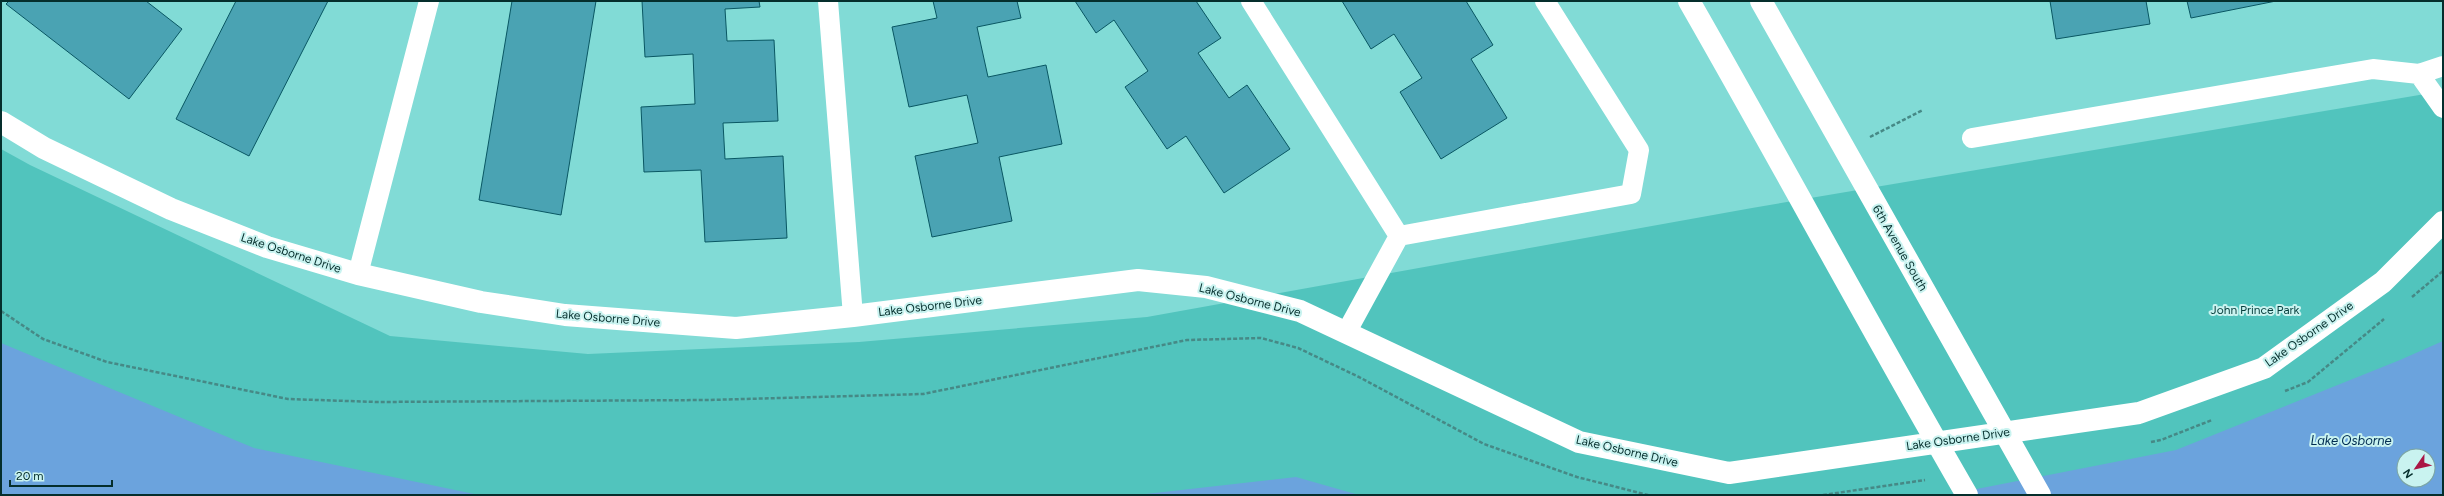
<svg xmlns="http://www.w3.org/2000/svg" width="2444" height="496" font-family="Figtree,sans-serif">
<rect width="100%" height="100%" fill="#81dbd6"/>
<path fill="#51c4bd" fill-rule="evenodd" d="M2443 91V495H1V149L30 165 390 336 588 354 859 342 1147 317 1752 208ZM2404 456H2428V480H2404Z"/>
<path fill="#6ba3dd" fill-rule="evenodd" d="M2443 341V495H1946L2176 450 2400 360ZM2404 456H2428V480H2404Z
M1 343 254 448 479 495H1Z
M1296 477 1359 495H1137Z"/>
<path fill="#4aa3b3" stroke="#095763" d="M9 1H146L182 29 129 99 6 4Z
M236 1H328L249 156 176 119Z
M512 1H596L561 215 479 200Z
M642 1H759L760 7 725 9 727 41 774 40 778 121 723 123 725 159 783 156 787 238 705 242 701 170 644 172 641 107 695 104 693 54 645 57Z
M933 1H1017L1021 18 977 27 988 77 1046 65 1062 144 999 157 1012 221 932 237 915 156 978 143 967 95 909 107 892 27 937 18Z
M1075 1H1196L1221 38 1198 53 1229 98 1247 85 1290 149 1224 193 1186 136 1167 149 1125 87 1148 71 1114 20 1096 33Z
M1342 1H1466L1493 45 1471 59 1507 118 1441 159 1400 92 1422 78 1394 34 1371 49Z
M2050 1H2146L2150 24 2056 39Z
M2187 1H2276L2191 18Z"/>
<g fill="none" stroke-linecap="round" stroke-linejoin="round">
<path stroke="#468986" stroke-width="2.5" stroke-dasharray="4 2" stroke-linecap="butt" d="M1870 137 1923 110
M2412 297 2443 271
M1 311 43 339 107 362 288 399 377 402 709 400 923 394 1187 340 1261 338 1298 348 1359 377 1484 444 1577 477 1648 495
M2285 391 2308 382 2384 319
M2151 442 2161 440 2212 420
M1823 495 1925 480"/>
<path stroke="#fff" stroke-width="20" d="M828 1 853 316
M1251 1 1399 236 1346 333
M2419 74 2443 66
M1972 138 2373 69 2419 74 2443 108
M1399 236 1631 194 1639 150 1545 1
M358 274 429 1"/>
<path stroke="#fff" stroke-width="22" d="M1689 1C1783 165 1872 331 1967 495
M1761 1 2040 495
M1 122 44 148 171 209 267 247 358 274 481 302 565 315 736 328 853 316 1138 280 1206 287 1300 311 1579 442 1729 473 2139 413 2264 368 2383 282 2443 222"/>
</g>
<g text-anchor="middle" stroke-width="4" stroke-linejoin="round" paint-order="stroke">
<g font-size="12" fill="#052e2c" stroke="#c9f3f0">
<text transform="translate(1900 248) rotate(60)" y="4">6th Avenue South</text>
<text transform="translate(291 253) rotate(18)" y="4">Lake Osborne Drive</text>
<text transform="translate(1250 300) rotate(14)" y="4">Lake Osborne Drive</text>
<text transform="translate(930 306) rotate(-7)" y="4">Lake Osborne Drive</text>
<text transform="translate(608 318) rotate(5)" y="4">Lake Osborne Drive</text>
<text transform="translate(2309 334) rotate(-35)" y="4">Lake Osborne Drive</text>
<text transform="translate(1958 439) rotate(-8)" y="4">Lake Osborne Drive</text>
<text transform="translate(1627 451) rotate(13)" y="4">Lake Osborne Drive</text>
</g>
<g font-size="12" fill="#063e3c" stroke="#c9f3f0">
<text x="2255" y="314">John Prince Park</text>
</g>
<g font-size="13" font-style="italic" fill="#012c51" stroke="#c9f3f0">
<text x="2351" y="445">Lake Osborne</text>
</g>
</g>
<rect width="2444" height="496" fill="none" stroke="#052e2c" stroke-width="4"/>
<g transform="translate(2416 468) rotate(236)"><circle r="19" fill="#c9f3f0" stroke="#7ba4a2"/>
<path d="M0-3L7 15L0 10L-7 15Z" fill="#aa1645"/>
<text y="-6" font-size="11" font-weight="bold" text-anchor="middle" fill="#052e2c">N</text>
</g>
<path d="M10 480v6h102v-6" fill="none" stroke="#052e2c" stroke-width="2"/>
<text x="16" y="480" font-size="12" fill="#052e2c" stroke="#c9f3f0" stroke-width="3" paint-order="stroke">20 m</text>
</svg>
